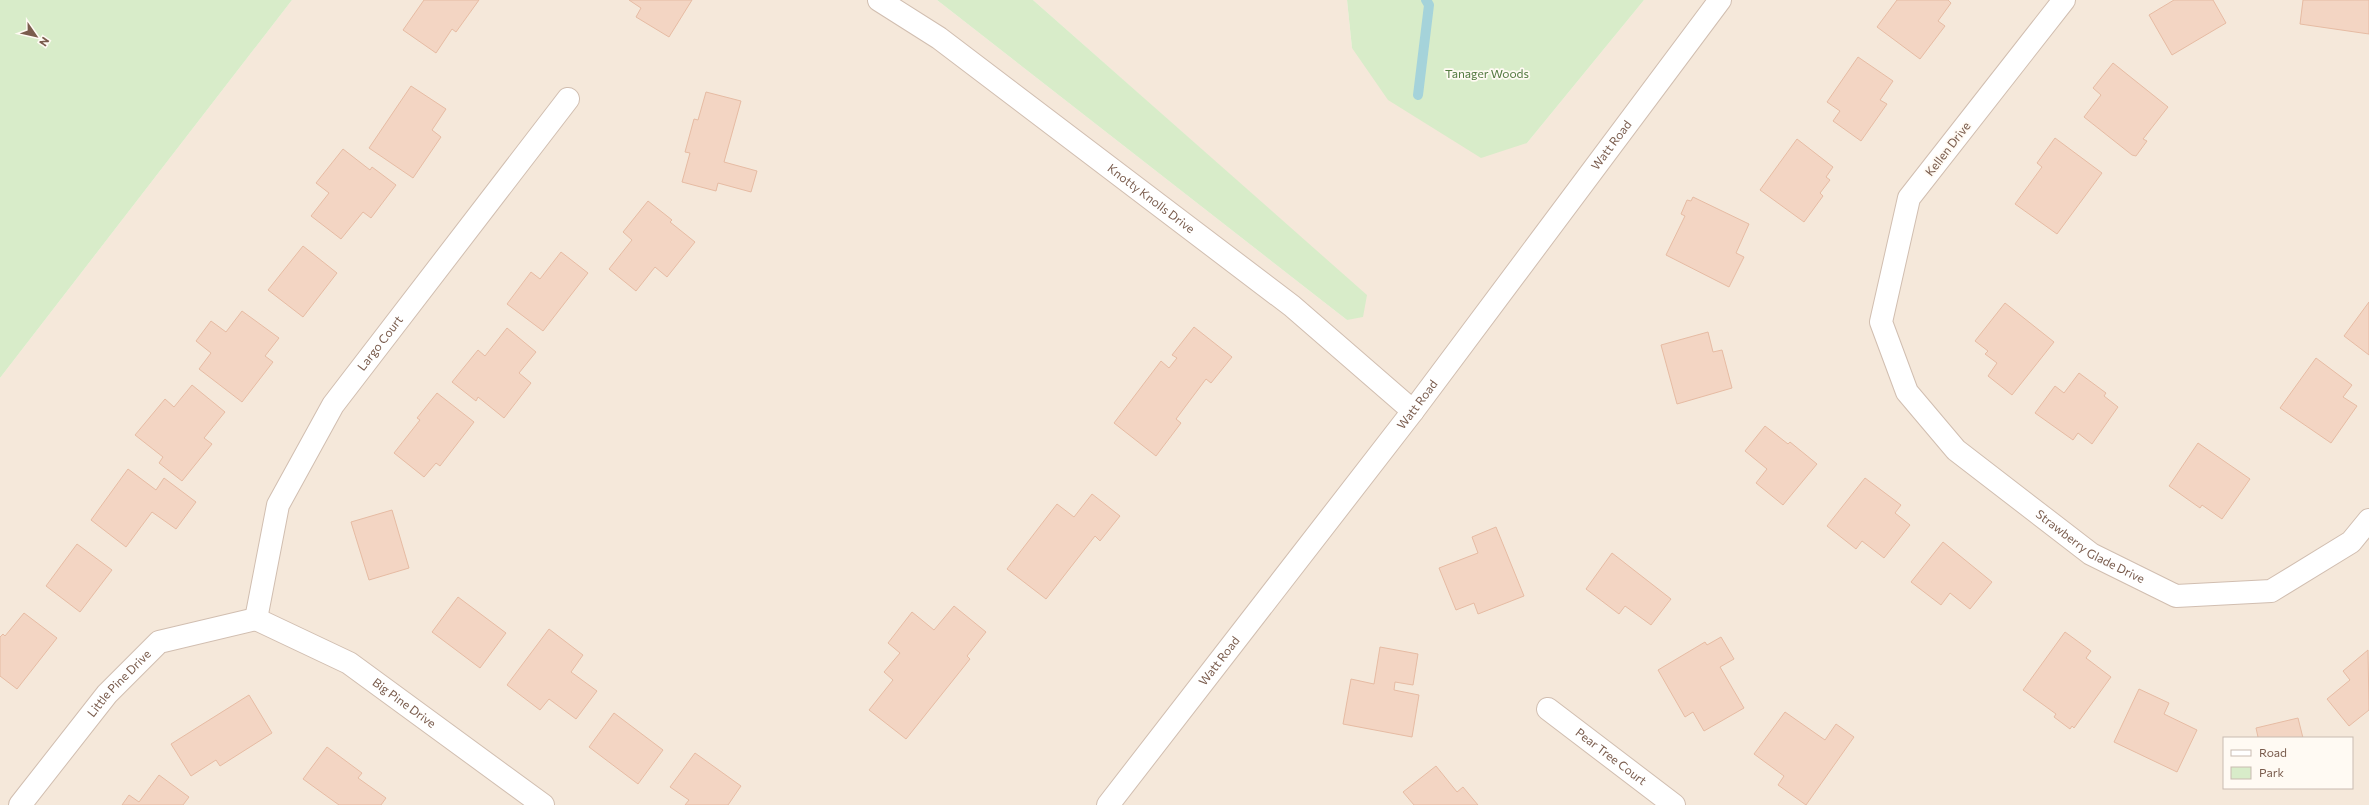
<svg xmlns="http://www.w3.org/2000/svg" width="2369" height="805" font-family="Commissioner,sans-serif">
<rect width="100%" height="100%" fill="#fdf6ec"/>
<path fill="#f5e8da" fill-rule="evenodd" d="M292 0H937L1347 320 1366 295 1033 0H1347L1352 48 1527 143 1644 0H2369V805H0V378ZM2224 738H2352V788H2224Z"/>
<path fill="#d8ecc9" d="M0 0H292L0 378Z
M937 0H1033L1367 295 1363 317 1347 320Z
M1347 0H1644L1527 143 1481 158 1388 100 1352 48Z"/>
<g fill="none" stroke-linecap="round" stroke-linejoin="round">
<path stroke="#a5d3da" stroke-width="10" d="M1418 95 1429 5 1426 0"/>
</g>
<path fill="#f3d5c3" stroke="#e6bba3" d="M424 0H479L456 32 452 29 436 53 403 30Z
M629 0H692L669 37 636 17 641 8Z
M1897 0H1948L1951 3 1938 21 1945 26 1920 59 1877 27Z
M2174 0H2213L2226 23 2172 55 2149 15Z
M2303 0H2369V34L2300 24Z
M1858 57 1893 81 1880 100 1887 104 1861 141 1833 121 1840 111 1827 102Z
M2113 63 2168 107 2143 139 2147 141 2136 156 2132 155 2084 117 2101 95 2093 88Z
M411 86 446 109 432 130 441 137 413 178 369 148Z
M706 92 741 101 724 162 757 171 751 192 718 183 716 191 682 182 690 153 685 152 694 119 698 120Z
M2055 138 2102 173 2057 234 2015 204 2042 167 2037 163Z
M1797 139 1833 167 1826 177 1830 180 1820 193 1823 196 1804 222 1760 190Z
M343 149 370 170 372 167 396 185 371 218 363 212 341 239 311 216 329 193 316 183Z
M1693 197 1749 224 1736 253 1744 257 1729 287 1666 255 1685 216 1681 214 1687 200 1691 201Z
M648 201 672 220 670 222 695 242 667 277 655 267 636 291 609 269 632 240 623 232Z
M303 246 337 273 303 317 268 290Z
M561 252 588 273 543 331 507 304 531 272 540 279Z
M2369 302V355L2344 336Z
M2005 303 2054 342 2012 395 1988 376 1997 363 1985 354 1988 351 1975 341Z
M242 311 279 338 265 356 273 362 242 402 199 369 211 353 196 341 211 321 226 332Z
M1194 327 1232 357 1211 383 1206 379 1176 419 1181 423 1156 456 1114 423 1161 361 1169 368 1177 358 1172 355Z
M507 328 536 352 519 373 531 383 504 418 478 397 476 401 452 382 478 350 485 356Z
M1708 332 1713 352 1722 350 1732 388 1677 404 1661 345Z
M2316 358 2352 385 2343 397 2357 406 2331 443 2280 408Z
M2079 373 2106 393 2104 396 2118 407 2092 444 2078 433 2073 440 2035 413 2055 386 2064 393Z
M192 385 225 412 204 438 212 444 182 481 159 463 163 457 135 435 165 399 174 407Z
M437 393 474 422 440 466 436 463 424 477 394 453 420 420 417 418Z
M1765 426 1788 444 1790 442 1817 464 1783 505 1756 483 1767 469 1745 451Z
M2198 443 2250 479 2222 519 2202 505 2200 508 2169 486Z
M128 469 156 490 164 478 196 502 176 529 152 512 126 547 91 520Z
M1865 478 1901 505 1895 513 1910 525 1884 558 1862 541 1856 549 1827 526Z
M1092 494 1120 516 1100 541 1095 536 1046 599 1007 569 1057 504 1074 517Z
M392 510 409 568 369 580 351 522Z
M1496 527 1524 596 1478 614 1474 603 1456 610 1439 568 1478 553 1472 537Z
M1943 542 1992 582 1970 609 1950 593 1941 605 1911 582Z
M77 544 112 570 80 612 46 586Z
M1612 553 1671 599 1651 625 1625 606 1619 614 1586 589Z
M458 597 506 633 480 668 432 632Z
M954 606 986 632 967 656 970 659 906 739 869 710 893 680 884 672 900 653 888 643 912 612 934 630Z
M24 613 57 638 17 689 0 676V637L3 634 5 636Z
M549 629 583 655 571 672 597 691 576 719 549 699 540 710 507 685Z
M2065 632 2091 651 2086 658 2111 677 2074 728 2072 726 2070 729 2054 717 2056 714 2023 690Z
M1721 637 1734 659 1720 667 1744 708 1704 731 1693 712 1685 717 1658 670 1705 642 1707 645Z
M1380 647 1418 654 1413 685 1395 682 1394 690 1419 695 1412 737 1343 724 1351 679 1374 684Z
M2368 650 2369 710 2349 726 2327 699 2350 680 2343 671Z
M2139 689 2169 703 2164 714 2197 730 2177 772 2114 742Z
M249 695 272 733 220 766 216 760 191 776 171 744Z
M1785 712 1825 740 1836 724 1854 737 1806 805 1778 785 1784 776 1754 754Z
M614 713 663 750 638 784 589 747Z
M2298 718 2303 738H2256L2258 737 2256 728Z
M327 747 362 773 358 778 386 798 381 805H339L303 779Z
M695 753 741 786 728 805H685L689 800 670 787Z
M1436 766 1457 792 1463 787 1478 805H1414L1403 792Z
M159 775 189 797 183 805H122L129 795 139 802Z"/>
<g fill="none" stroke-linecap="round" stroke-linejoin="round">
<defs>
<g id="minor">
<path id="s1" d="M879 0 939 38 1292 306 1413 411"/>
<path id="s2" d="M2064 0 1909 198 1881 322 1907 392 1956 450 2091 554 2176 596 2271 591 2351 542 2369 520"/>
<path id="s3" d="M256 619 278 505 333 405 568 99"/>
<path id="s4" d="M256 619 349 663 543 805"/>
<path id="s5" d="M1548 709 1674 805"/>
<path id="s6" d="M20 805 107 694 159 642 256 619"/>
<path id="s7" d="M1108 805 1413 411 1720 0"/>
</g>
</defs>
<use href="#minor" stroke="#d1beb0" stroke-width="24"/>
<use href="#minor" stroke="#fff" stroke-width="22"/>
</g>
<g text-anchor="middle" stroke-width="3.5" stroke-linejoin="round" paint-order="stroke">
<g font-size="12" fill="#537a41" stroke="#fffaf3">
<text x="1487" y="78">Tanager Woods</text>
</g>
<g font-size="12" fill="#7a5c4d" stroke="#fffaf3">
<text dy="4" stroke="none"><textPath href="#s7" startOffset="830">Watt Road</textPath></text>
<text transform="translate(1948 149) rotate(-52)" y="4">Kellen Drive</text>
<text dy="4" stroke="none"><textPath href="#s1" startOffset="337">Knotty Knolls Drive</textPath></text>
<text dy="4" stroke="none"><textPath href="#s3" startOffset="308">Largo Court</textPath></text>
<text dy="4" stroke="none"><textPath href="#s7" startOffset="506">Watt Road</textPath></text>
<text dy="4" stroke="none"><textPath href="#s2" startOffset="695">Strawberry Glade Drive</textPath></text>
<text dy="4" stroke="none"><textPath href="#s7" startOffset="182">Watt Road</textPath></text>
<text dy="4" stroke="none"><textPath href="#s6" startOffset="157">Little Pine Drive</textPath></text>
<text dy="4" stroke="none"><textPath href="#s4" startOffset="171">Big Pine Drive</textPath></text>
<text dy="4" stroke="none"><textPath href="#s5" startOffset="79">Pear Tree Court</textPath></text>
</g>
</g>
<rect x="2223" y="737" width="130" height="52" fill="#fffaf3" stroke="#cabbb1"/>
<rect x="2231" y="750" width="20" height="6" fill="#ffffff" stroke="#cabbb1"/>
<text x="2259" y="757" font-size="12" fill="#7a5c4d">Road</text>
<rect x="2231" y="767" width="20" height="12" fill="#d8ecc9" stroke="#cabbb1"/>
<text x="2259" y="777" font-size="12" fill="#7a5c4d">Park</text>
<g transform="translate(36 36) rotate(124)" stroke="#fffaf3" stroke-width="3" paint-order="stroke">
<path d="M0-3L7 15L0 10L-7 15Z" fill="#7a5c4d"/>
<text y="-6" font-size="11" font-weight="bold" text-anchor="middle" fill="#7a5c4d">N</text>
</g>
</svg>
